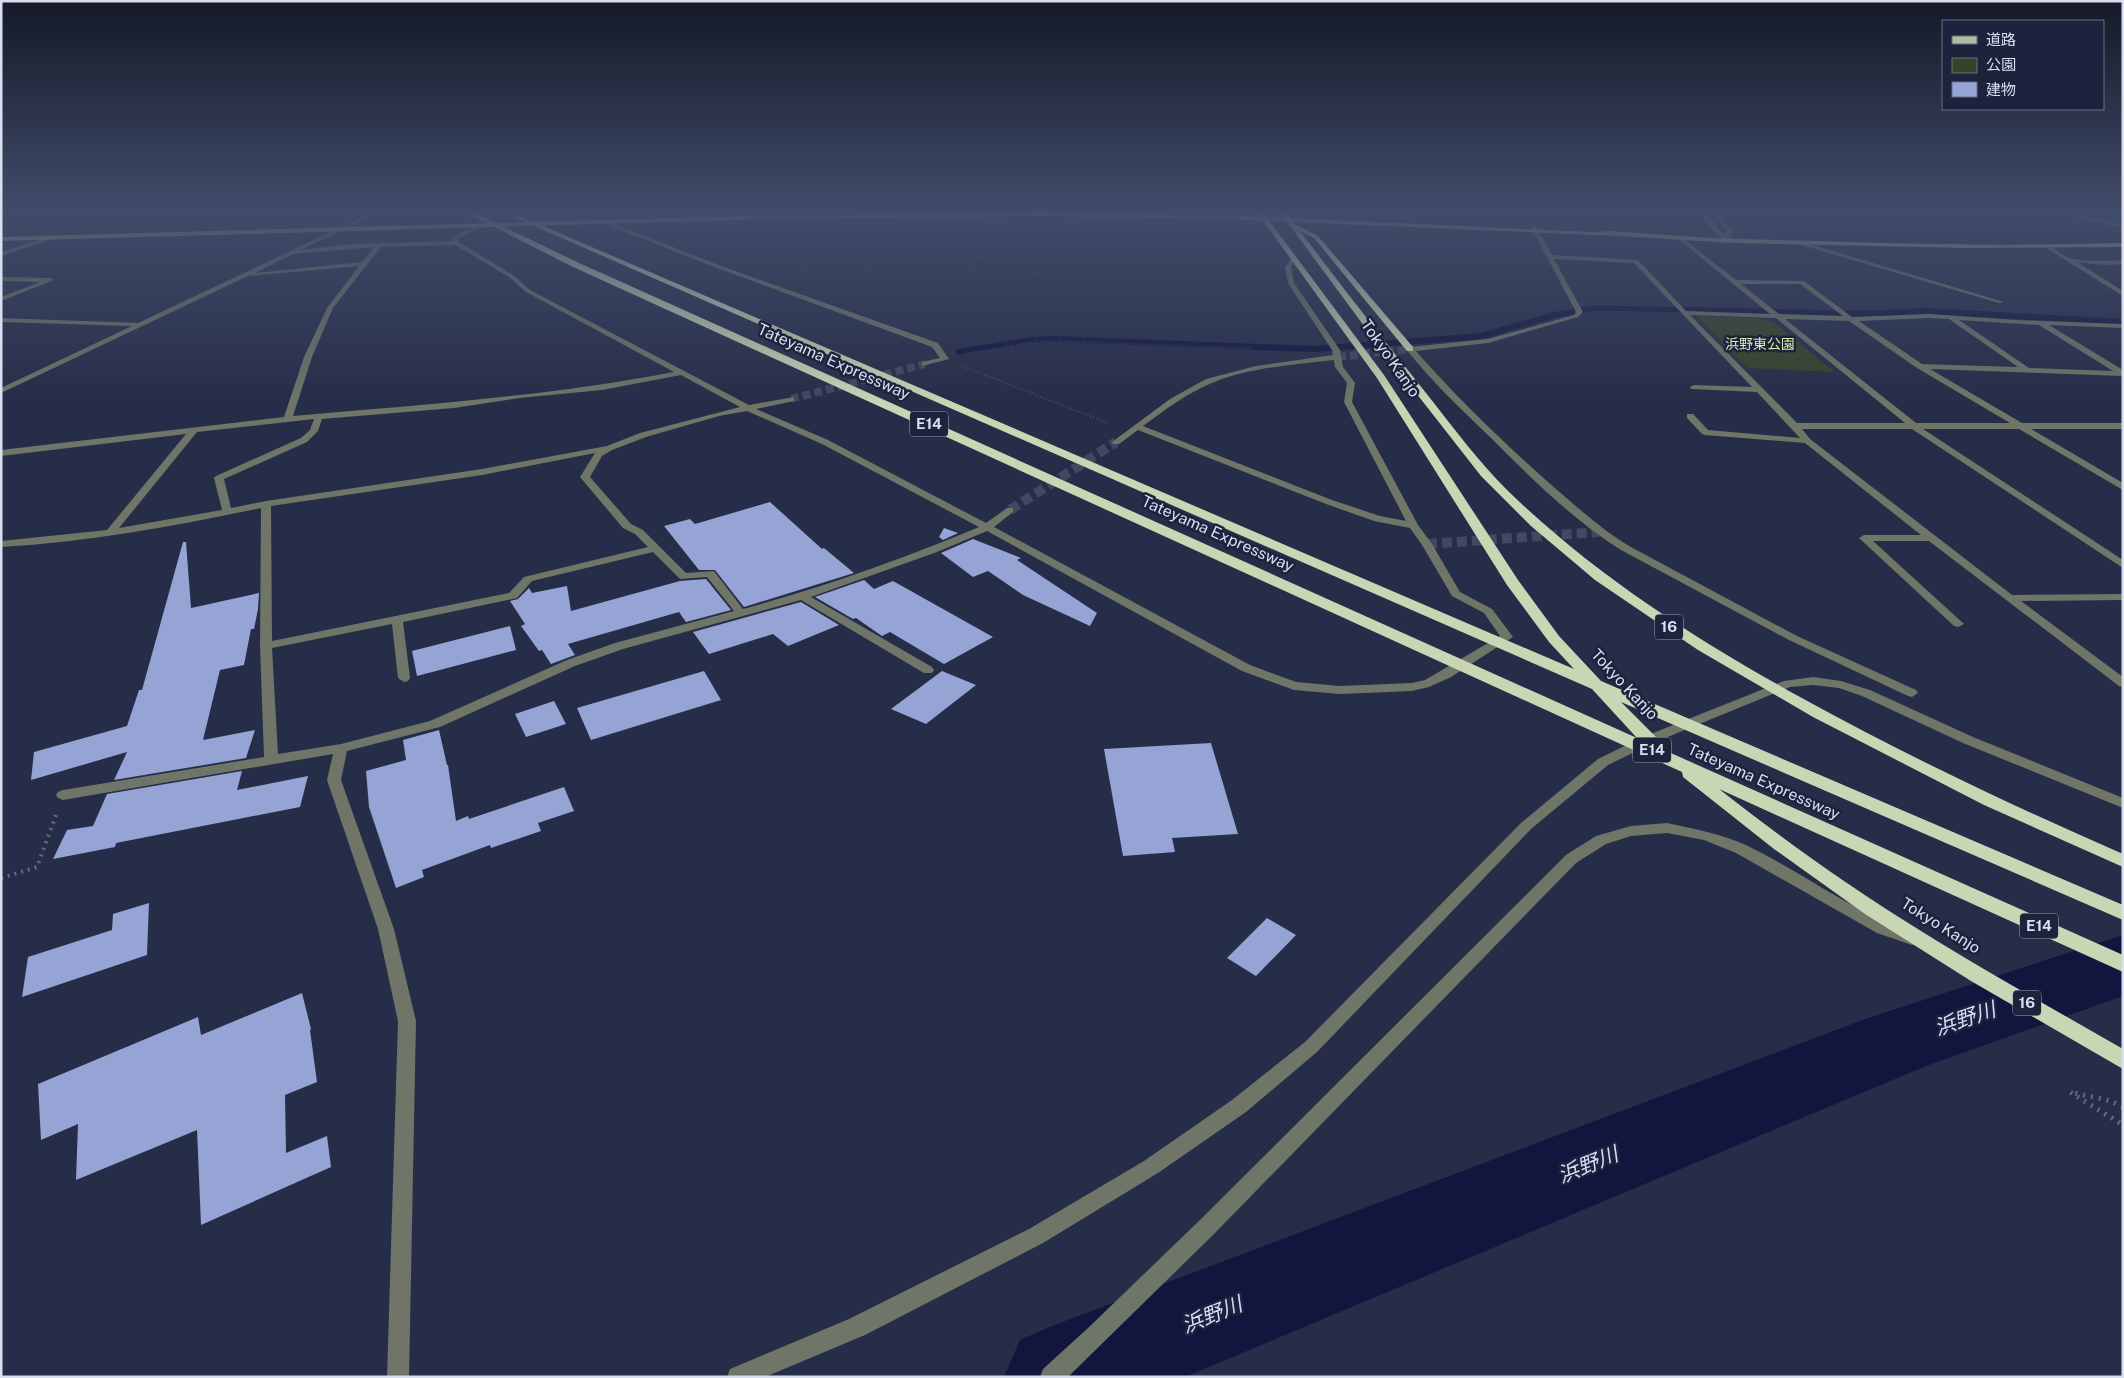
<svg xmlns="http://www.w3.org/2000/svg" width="2124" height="1378" font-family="'Public Sans','Noto Sans JP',sans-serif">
<rect width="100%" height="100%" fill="#262d48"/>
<path fill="#384227" d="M1696 316 1755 318 1773 322 1835 372 1747 368Z"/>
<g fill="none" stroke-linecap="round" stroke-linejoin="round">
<path stroke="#10163d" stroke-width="5" d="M1577 311 1596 308 1741 311
M1919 311H1928"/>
<path stroke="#10163d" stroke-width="6" d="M1685 310 1865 314 1924 311 2123 322
M959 352 1032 340 1053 339 1314 349 1481 336 1554 315 1584 310"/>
<path fill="#10163d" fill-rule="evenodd" d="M2123 935V996L1926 1066 1185 1377H1004L1020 1340 1057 1324 1868 1018Z"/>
</g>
<path fill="#96a3d5" d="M770 502 822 549 824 548 854 573 744 607 715 570H699L664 526 690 519 695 524Z
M944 528 958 533 943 540 939 537Z
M973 539 1021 558 1017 560 1097 613 1090 626 1023 595 988 571 973 577 941 553Z
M183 542H186L191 608 259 593 258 609 254 629H251L244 665 220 670 203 740 255 730 246 758 114 780 127 752 31 780 34 752 127 726 139 690H142Z
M706 579 731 610 686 622 679 612 568 644 575 655 551 664 542 650 539 651 521 626 525 624 510 601 518 599 529 588 532 593 567 586 571 611 680 581Z
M864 580 874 589 893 581 993 637 944 664 890 632 882 636 856 618 853 619 815 597Z
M801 602 839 625 788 646 773 634 709 654 693 632Z
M510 626 516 650 417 676 412 651Z
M704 671 721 700 591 740 577 708Z
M942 671 976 685 926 724 891 709Z
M554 701 566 724 526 737 515 714Z
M439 730 447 765H448L456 821 468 816 469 819 564 787 574 811 538 823 541 831 491 848 490 845 422 870 424 877 396 888 369 807 366 771 406 760 403 740Z
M1211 743 1238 834 1172 838 1175 852 1123 856 1104 749Z
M242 771 237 790 308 776 300 807 116 843 115 847 53 859 67 830 93 826 107 794Z
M149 903 147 955 22 997 28 957 112 930 113 914Z
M1267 918 1296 935 1256 976 1227 958Z
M302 993 311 1029 310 1030 317 1082 285 1095 286 1153 327 1136 331 1167 201 1225 197 1130 76 1180 78 1124 41 1140 38 1084 198 1017 201 1035Z"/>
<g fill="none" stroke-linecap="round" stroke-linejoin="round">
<path stroke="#414861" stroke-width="8" stroke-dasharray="8 4" stroke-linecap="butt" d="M1338 357 1410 349
M791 399 925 364"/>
<path stroke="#414861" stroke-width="10" stroke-dasharray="10 5" stroke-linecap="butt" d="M1010 510 1116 442
M1427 544 1599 532"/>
<path stroke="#646a82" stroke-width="1" stroke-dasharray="0.5 2" stroke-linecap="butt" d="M803 242 823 249 802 270 719 267 754 243Z
M979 257 988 239 1036 237 1032 256
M864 259 972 257 971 270 866 272
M802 270 866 272 864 259 823 249
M971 270 984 275 1039 274 1032 256 972 257"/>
<path stroke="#646a82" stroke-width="2" stroke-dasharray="0.5 2.5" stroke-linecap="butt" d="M963 354 1034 342 1052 341C1119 343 1186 347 1253 348
M962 366 1108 423"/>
<path stroke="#646a82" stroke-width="4" stroke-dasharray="2 5" stroke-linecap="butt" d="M1 878 37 867 56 815"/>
<path stroke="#646a82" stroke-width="5" stroke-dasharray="2 6" stroke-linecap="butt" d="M2123 1107 2111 1101 2070 1092 2123 1125"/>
<path fill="#6f7567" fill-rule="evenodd" d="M375 211H382L301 250 352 244 452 241V237L477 225H481V227L457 239 459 242 513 275 530 290 749 405 794 397V401L756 409 828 440 986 523 1007 508H1013V512L994 527 1250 665 1296 682 1340 686 1412 683 1425 680 1500 636 1484 613 1452 596 1422 545 1410 528 1374 521 1326 504 1138 430 1119 444H1113L1112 442 1170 399 1206 379 1256 366 1333 355 1332 350 1288 283 1285 267 1292 258H1296L1291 267 1294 283 1340 350 1343 367 1355 383 1352 402 1418 525 1432 544 1460 592 1492 609 1513 637 1451 677 1429 687 1412 691 1340 694 1294 690 1242 671 987 531 937 552 811 597 932 667 934 670 932 673H924L801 600 623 649 575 666 440 727 347 751 341 780 394 929 416 1021 409 1377H387L398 1021 378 929 327 780 333 754 63 800 58 798 56 795 58 792 63 790 264 757 260 646 261 508C175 526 89 542 1 547V541L107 530 186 434 1 456V450L284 417 304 357 327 308 359 266 248 276 1 393V388L132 326 1 322V318L138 323ZM455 245 509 277 526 292 674 372C549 396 420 405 293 416L312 357 333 308 381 247ZM374 247 362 262 255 273 293 254ZM1334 360 1335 367 1347 383 1344 402 1406 521 1380 516 1332 500 1143 426C1165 410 1187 393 1212 383 1250 367 1293 365 1334 360ZM681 375 740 407 640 433 607 446 482 469 266 501 231 508 224 479 307 442 318 431 322 419 454 408 519 398 602 390ZM747 411 822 444 979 527C902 559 824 587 743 609L714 571 686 573 643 530 631 524 590 477 602 456 612 450 646 437 719 416ZM314 419 310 430 301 438 216 476 214 478 222 510 119 528 197 432ZM595 453 580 477 623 528 635 534 648 547 524 577 509 593 272 641 271 506 482 475ZM653 552 680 579 707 577 734 611 615 643 567 660 430 721 341 744 278 754 272 648 392 624 398 678 404 682 408 681 410 678 403 622 517 598 532 581Z
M689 211H697L717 219 712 220Z
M1699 211H1705L1719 230 1726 235V231L1712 211H1718L1732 231 1731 241C1717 241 1706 221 1699 211Z
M1783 211H1815L1797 215Z
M1985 211H1997L1976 216 1973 214Z
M2051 211H2061L2123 224V228Z
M611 220 615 224 721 266 938 343 949 359 922 366V362L940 358 932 347 717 268 610 226 608 222Z
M1534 225 1537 227 1552 255 1638 260 1686 311 1770 314 1677 238 1679 235 1736 280 1804 281 1852 317 1929 314 2016 320 2123 324V328L2049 325 2123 370V376L1930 369 2022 423H2123V429H2031L2123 483V490L2019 429H1923L2123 560V568L1912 429H1802L1810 439 2012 595 2123 594V600L2021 601 2123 677V687L2119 686 1929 541H1873L1964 624 1958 627 1954 626 1859 538 1864 535H1921L1805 443 1705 435 1702 434 1687 418V414H1693L1708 430 1800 438 1757 392 1691 389 1690 387 1694 385 1752 387 1634 263 1554 259 1583 312 1578 317 1488 343 1416 351C1457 398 1502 441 1548 482 1575 505 1598 527 1629 546L1797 636 1916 690 1918 693 1912 697 1908 696 1789 640 1621 550C1573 520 1531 478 1491 438 1461 409 1431 381 1406 349L1410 347 1488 339 1574 315 1576 312 1531 227ZM1741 284H1800L1843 316 1779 314ZM1690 315 1776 318 1905 423H1797ZM1929 318 1949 319 2018 367 1922 364 1859 321ZM1785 319 1849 321 1917 368 2010 423H1916ZM1959 320 2039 325 2113 371 2029 368Z
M53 235 55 238 1 256V252Z
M1795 241H1799L2004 302 1999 303 1795 243Z
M2046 246C2056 246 2061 256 2070 258 2085 262 2108 261 2123 260V264L2104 265 2077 262 2123 291V296L2046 248Z
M1 277 51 278 54 280 1 301V297L40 282 1 281Z
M1813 677 1841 681 1870 690 1973 737 2123 798V808L1963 743 1862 696 1839 688 1813 685 1790 687 1653 743 1608 765 1531 829 1317 1052 1246 1112 1158 1173 1043 1243 865 1335 765 1377H727L730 1369 849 1319 1029 1229 1144 1161 1232 1100 1305 1042 1521 823 1598 759 1643 737 1784 681Z
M1667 823C1695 829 1722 834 1748 846 1805 874 1857 914 1918 935L1920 939 1918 943 1912 945 1877 933 1736 853 1704 840 1667 833 1631 836 1606 844 1576 863 1215 1233 1068 1377H1040L1043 1369 1088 1328 1201 1219 1566 855 1596 836 1631 826Z"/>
<path fill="#afbb9e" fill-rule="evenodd" d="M1041 212 1225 215 1591 232 1611 231 1709 238 1887 243 2005 245 2123 243V247L1966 248 1734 243 1619 236 1225 219 1041 216 773 219 1 241V237L773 215Z"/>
<path fill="#c9d6b4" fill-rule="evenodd" d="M463 211H471L577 262 1637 738 1592 689 500 211H508L1574 669 1549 642 1507 585 1377 378 1256 211H1262L1384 375 1518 580 1559 636 1601 681 2123 905V920L1621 702 1663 744 1664 750 2123 955V972L1719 789C1760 821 1801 852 1844 881 1933 942 2029 995 2123 1049V1069L1971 981 1865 914 1774 849 1683 777 1682 772 571 266Z
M1279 211H1285L1295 224 1318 236 1413 347V351H1407L1314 238 1300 231C1343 288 1386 343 1430 398 1455 430 1479 462 1508 491 1595 575 1695 639 1800 697 1905 755 2013 806 2123 854V867L1984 805 1813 717 1698 650 1595 580 1531 526 1481 476 1373 338Z"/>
</g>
<linearGradient id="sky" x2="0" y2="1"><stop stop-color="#151928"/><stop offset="0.52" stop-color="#414c6a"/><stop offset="1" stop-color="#414c6a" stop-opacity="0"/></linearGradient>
<rect width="2124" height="404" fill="url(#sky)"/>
<g text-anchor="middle" stroke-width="5" stroke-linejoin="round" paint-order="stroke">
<g font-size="14" fill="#d3f0a3" stroke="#1d233d">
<text x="1760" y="349">浜野東公園</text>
</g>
<g fill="#1d233d" stroke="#a1a7ba" stroke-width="1">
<rect x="910" y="411.5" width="38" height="25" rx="4"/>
<rect x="1655" y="614.5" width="28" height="25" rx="4"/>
<rect x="1633" y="737.5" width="38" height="25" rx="4"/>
<rect x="2020" y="913.5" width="38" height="25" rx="4"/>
<rect x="2013" y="990.5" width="28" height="25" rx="4"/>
</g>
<g font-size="15" font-weight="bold" fill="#dadff0">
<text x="929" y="429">E14</text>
<text x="1669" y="632">16</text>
<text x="1652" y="755">E14</text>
<text x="2039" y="931">E14</text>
<text x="2027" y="1008">16</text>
</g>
<g font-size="16" fill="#dadff0" stroke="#1d233d">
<text transform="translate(1391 358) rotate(55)" y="6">Tokyo Kanjo</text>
<text transform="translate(834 361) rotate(24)" y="6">Tateyama Expressway</text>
<text transform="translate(1218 533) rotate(24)" y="6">Tateyama Expressway</text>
<text transform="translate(1625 684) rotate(47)" y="6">Tokyo Kanjo</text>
<text transform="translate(1764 781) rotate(24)" y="6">Tateyama Expressway</text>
<text transform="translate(1941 925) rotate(32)" y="6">Tokyo Kanjo</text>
</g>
<g font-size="21" font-style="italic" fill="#d3dcfa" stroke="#1d233d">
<text transform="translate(1965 1019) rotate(-19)" y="7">浜野川</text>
<text transform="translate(1588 1165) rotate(-22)" y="7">浜野川</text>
<text transform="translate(1212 1315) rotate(-22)" y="7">浜野川</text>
</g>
</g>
<rect width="2124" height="1378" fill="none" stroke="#dadff0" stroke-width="5"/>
<rect x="1942" y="20" width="162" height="90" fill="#1d233d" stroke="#696e85"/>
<rect x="1952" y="36" width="25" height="8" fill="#afbb9e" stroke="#696e85"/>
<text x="1986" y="45" font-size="15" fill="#dadff0">道路</text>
<rect x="1952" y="58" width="25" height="15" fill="#384227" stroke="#696e85"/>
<text x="1986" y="70" font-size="15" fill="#dadff0">公園</text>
<rect x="1952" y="82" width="25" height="15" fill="#96a3d5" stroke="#696e85"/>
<text x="1986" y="95" font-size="15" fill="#dadff0">建物</text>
</svg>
